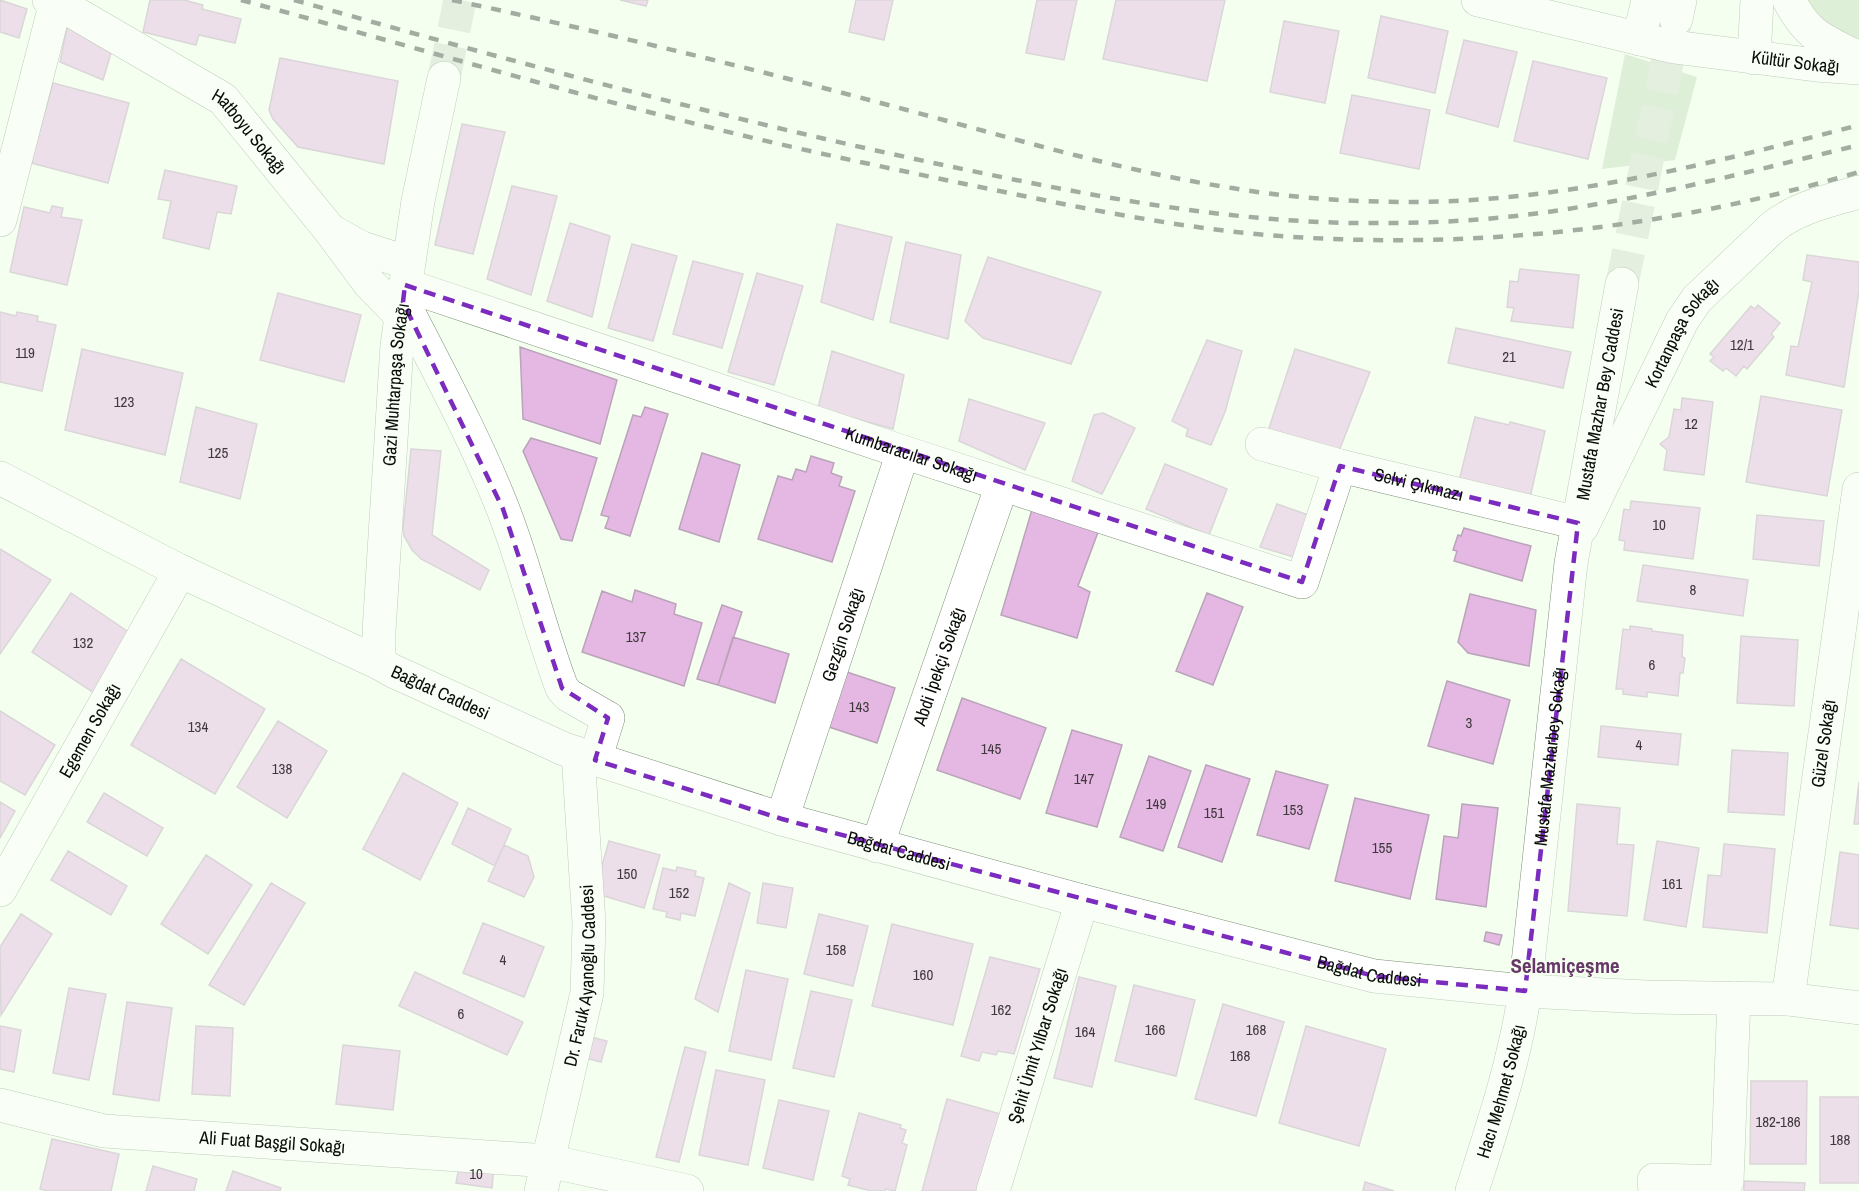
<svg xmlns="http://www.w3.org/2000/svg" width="1859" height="1191" font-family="'Archivo Narrow',sans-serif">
<rect width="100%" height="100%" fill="#f4fff0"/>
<path fill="#c0dbb5" d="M1798 0H1859V44L1823 33Z
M1625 54 1697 77 1675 160 1602 169Z"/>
<path fill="#e4b8e3" stroke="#baa4b9" stroke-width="1.5" d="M0 0 27 9 19 38 0 32Z
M150 0H184L203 5 202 9 241 19 235 43 199 35 196 45 143 32Z
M620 0H648L646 6Z
M856 0H893L884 40 849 32Z
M1037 0H1077L1064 60 1026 53Z
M1116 0H1225L1207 81 1103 59Z
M1381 16 1448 31 1435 93 1368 78Z
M1284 21 1339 31 1325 103 1270 92Z
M67 27 111 53 103 80 60 62Z
M1464 40 1517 52 1498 127 1446 113Z
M280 58 398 81 384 164 298 147 273 119 269 110Z
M1533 61 1607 78 1588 159 1514 141Z
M53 83 129 103 108 183 31 163Z
M1352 95 1430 110 1419 169 1340 153Z
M462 124 505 132 473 254 435 245Z
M165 170 237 186 231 214 217 212 209 249 163 238 171 201 158 199Z
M512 186 557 196 531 295 487 279Z
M52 206 63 208 61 217 82 220 67 285 10 272 24 207 50 213Z
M570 223 610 236 592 317 547 301Z
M837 224 892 237 873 320 821 302Z
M906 242 961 255 948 339 890 322Z
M632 244 677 256 653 341 608 328Z
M1807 255 1859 262V291L1844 387 1786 375 1791 346 1798 347 1812 282 1803 280Z
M988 257 1101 292 1071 364 983 338 965 321Z
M693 261 743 274 722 348 673 334Z
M1520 269 1579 275 1573 328 1511 321 1514 308 1507 307 1510 281 1518 282Z
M757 273 803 286 774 385 728 372Z
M278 293 361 315 344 382 260 360Z
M1758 305 1780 323 1771 334 1774 337 1747 369 1744 366 1736 376 1726 368 1723 371 1710 361 1714 357 1710 354 1751 306 1755 309Z
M0 312 16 316 17 312 38 316 37 321 56 325 42 391 0 382Z
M1456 328 1571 352 1563 388 1448 363Z
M1207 340 1242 351 1225 412 1211 445 1186 436 1188 429 1172 421Z
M520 347 617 380 600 444 523 419Z
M82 349 183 373 165 455 65 430Z
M1295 349 1370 372 1337 456 1268 431Z
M832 351 904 375 893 429 818 408Z
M1761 396 1842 410 1827 496 1746 482Z
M1682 398 1713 402 1704 475 1664 470 1667 450 1660 444 1669 437 1674 409 1681 410Z
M969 399 1045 423 1025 470 959 441Z
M196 407 257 424 240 499 180 482Z
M645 407 668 414 630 536 605 528 609 517 601 515 633 415 641 417Z
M1103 413 1135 428 1102 494 1072 481 1094 415Z
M1475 417 1509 425 1510 422 1545 431 1530 498 1459 481Z
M531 438 597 458 572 541 561 539 523 451Z
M411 449 441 451 432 535 489 570 480 590 421 559 412 550 404 536 403 528Z
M702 453 740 465 719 542 679 529Z
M811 456 834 463 831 473 842 477 839 486 855 491 832 562 758 539 778 476 792 480 796 469 806 472Z
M1165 464 1227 489 1209 535 1146 509Z
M1631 501 1700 508 1693 559 1624 550 1625 541 1619 540 1624 509 1630 510Z
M1277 504 1317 518 1304 560 1260 547Z
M1033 506 1100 527 1078 586 1090 592 1077 638 1001 615Z
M1757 515 1824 521 1819 566 1753 559Z
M1464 528 1531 546 1522 581 1454 561 1457 551 1453 550 1458 535 1461 536Z
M0 549 51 580 0 654Z
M1643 565 1748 580 1743 616 1637 601Z
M635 590 676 604 674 614 702 623 684 686 582 652 602 591 632 602Z
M71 593 133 635 94 693 32 652Z
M1207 593 1243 607 1213 685 1176 671Z
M1470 594 1536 610 1529 666 1468 653 1458 642Z
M722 605 742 612 718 685 697 679Z
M1630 626 1652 629V631L1683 635 1682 657 1685 658 1683 673H1680L1678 696 1647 692V697L1623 694V689H1616L1623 629 1630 630Z
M1741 636 1798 640 1794 706 1737 703Z
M733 637 789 654 775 703 718 685Z
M181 659 265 709 215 794 131 745Z
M841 670 895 688 877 743 823 725Z
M1447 681 1510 700 1493 764 1428 746Z
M962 698 1046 728 1020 799 937 770Z
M0 711 55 745 25 795 0 781Z
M278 721 327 751 287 818 237 787Z
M1601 726 1681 734 1678 765 1598 757Z
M1072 730 1122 745 1097 827 1046 813Z
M1732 750 1788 753 1784 815 1728 812Z
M1149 756 1191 771 1163 851 1120 837Z
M1206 765 1250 779 1222 862 1178 847Z
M1276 771 1328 785 1309 849 1257 835Z
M403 773 458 803 420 880 363 849Z
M1859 782V824H1854Z
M104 793 163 828 147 856 87 822Z
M1355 798 1429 815 1410 899 1335 881Z
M0 802 15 811 0 838Z
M1462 804 1498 808 1486 907 1436 899 1444 836 1458 838Z
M1577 804 1620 808 1617 844 1634 845 1627 916 1568 911Z
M468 808 511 829 495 866 452 844Z
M609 841 660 855 644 908 594 893Z
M1657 841 1699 848 1686 927 1644 920Z
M1724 844 1775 849 1767 933 1703 927 1708 875 1721 876Z
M504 845 528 856 534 877 524 897 488 881Z
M68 851 127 886 111 915 51 880Z
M1840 852 1859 855V929L1830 925Z
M206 855 252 885 208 954 161 924Z
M677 867 696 871 695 876 704 878 695 916 681 913 680 920 666 917 667 912 653 909 663 868 676 871Z
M271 883 305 903 244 1005 209 985Z
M729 883 750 893 718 1012 695 999Z
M763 883 793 888 786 928 757 923Z
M21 914 52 934 1 1015 0 947Z
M819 914 868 926 853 986 804 974Z
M483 923 544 947 524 997 463 973Z
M892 924 973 944 953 1025 872 1006Z
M1486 932 1502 935 1499 945 1484 941Z
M990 957 1040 969 1014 1054 998 1051 996 1055 982 1052 979 1061 961 1056Z
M746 970 788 979 771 1060 729 1051Z
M415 972 523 1022 507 1055 399 1006Z
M1079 977 1116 986 1092 1087 1054 1078Z
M1134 985 1195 1000 1176 1076 1115 1061Z
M69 988 106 994 89 1080 53 1073Z
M811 991 852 1000 834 1077 793 1068Z
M127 1002 172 1008 159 1101 113 1094Z
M1223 1004 1284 1022 1256 1116 1195 1099Z
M0 1026 21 1030 14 1072 0 1069Z
M196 1026 233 1028 230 1096 192 1094Z
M1306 1026 1386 1049 1359 1146 1279 1123Z
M591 1037 607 1041 601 1062 585 1058Z
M343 1045 400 1051 393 1110 336 1104Z
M685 1047 706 1052 679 1162 656 1157Z
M716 1070 765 1080 748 1165 699 1155Z
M1751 1081H1807L1806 1164H1750Z
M1820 1097H1859V1183H1820Z
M947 1099 1004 1115 983 1191H922Z
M779 1100 829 1111 813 1180 763 1168Z
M859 1113 901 1125 900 1128 906 1130 902 1143 907 1145 895 1191 886 1189 885 1191H871L848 1185 850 1179 842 1176Z
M52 1139 119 1154 111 1191H48L40 1189Z
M460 1162 494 1165 492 1188 456 1183Z
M153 1166 197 1179 194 1191H146Z
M233 1171 281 1188 280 1191H226Z
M1744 1181 1805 1183 1804 1191H1744Z
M1365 1182 1394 1191H1363Z"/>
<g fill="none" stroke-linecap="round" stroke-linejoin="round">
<path stroke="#d1dbcd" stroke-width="33" stroke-dasharray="33 16" stroke-linecap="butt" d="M444 78 460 0"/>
<path stroke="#d1dbcd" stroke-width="33" stroke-dasharray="33 16" stroke-linecap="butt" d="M1622 284 1676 19"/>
<defs>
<g id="minor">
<path id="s1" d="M49 0 56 2 223 99 329 229 369 283 402 317"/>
<path id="s2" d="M1478 0 1674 47 1816 65 1859 68"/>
<path d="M1789 0C1808 37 1823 40 1859 58"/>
<path d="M1639 39 1648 0"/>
<path d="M1754 58 1757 0"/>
<path d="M0 220 56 2"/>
<path d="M335 233 362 248 408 263"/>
<path id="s3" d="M405 285 903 452 1302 582 1340 466"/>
<path d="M403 302C438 370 475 438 503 509 526 568 540 630 562 688L568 695 608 718 595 760"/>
<path id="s4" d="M1262 444 1340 466 1578 523"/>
<path id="s5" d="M1582 527 1682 321 1697 299 1773 227C1798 207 1829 201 1859 192"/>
<path id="s6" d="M379 663V631L397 345 418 201 444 78"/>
<path id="s7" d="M782 819 903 452"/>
<path id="s8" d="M877 846 1002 485"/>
<path id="s9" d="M0 890 180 571"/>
<path id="s10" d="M1788 999 1859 489"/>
<path id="s11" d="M0 1105 104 1131 548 1161 687 1191"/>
<path id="s12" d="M541 1191 587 993 589 923 578 754"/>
<path id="s13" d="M993 1191 1082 901"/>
<path id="s14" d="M1472 1191C1493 1125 1515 1060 1525 991"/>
<path d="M1655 1191 1654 1180 1727 1182 1734 998"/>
</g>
<g id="major">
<path d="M1676 19 1680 0"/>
<path id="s15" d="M0 478 180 571 379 663 393 671 564 749 782 819 1082 901 1374 976 1525 991 1646 997 1788 999 1859 1008"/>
<path id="s16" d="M1525 991 1571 563 1622 284"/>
</g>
</defs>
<use href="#minor" stroke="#7f8f79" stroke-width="34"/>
<use href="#major" stroke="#7f8f79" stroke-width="34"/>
<use href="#minor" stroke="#fff" stroke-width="33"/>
<use href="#major" stroke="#fff" stroke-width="33"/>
<path stroke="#41483e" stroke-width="4.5" stroke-dasharray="10 10" stroke-linecap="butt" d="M241 0C415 47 587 99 762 140 830 156 898 170 965 184 1073 206 1183 230 1293 237 1488 249 1672 227 1859 172
M294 0C511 61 728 120 948 166 1092 196 1237 225 1385 223 1444 223 1503 219 1561 210 1661 195 1760 169 1859 145
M452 0C598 31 743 66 888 105 1002 135 1115 170 1232 188 1291 198 1351 202 1412 202 1563 202 1713 163 1859 125"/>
</g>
<path d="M0 0H1859V1191H0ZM405 285 1302 582 1340 466 1578 523 1525 991 1374 976 782 819 595 760 608 718 562 688 503 509 403 302Z" fill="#f4fff0" fill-opacity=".55" fill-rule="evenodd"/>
<path fill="none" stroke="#7b2cbf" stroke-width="4.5" stroke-dasharray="12 8" stroke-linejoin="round" d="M405 285 1302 582 1340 466 1578 523 1525 991 1374 976 782 819 595 760 608 718 562 688 503 509 403 302Z"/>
<g text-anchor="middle" stroke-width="4.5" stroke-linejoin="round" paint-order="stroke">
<g font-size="15" fill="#3f383d">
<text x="1742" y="350">12/1</text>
<text x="25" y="358">119</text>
<text x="1509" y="362">21</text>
<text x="124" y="407">123</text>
<text x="1691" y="429">12</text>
<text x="218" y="458">125</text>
<text x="1659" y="530">10</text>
<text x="1693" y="595">8</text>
<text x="636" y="642">137</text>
<text x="83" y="648">132</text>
<text x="1652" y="670">6</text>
<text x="859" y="712">143</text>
<text x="1469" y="728">3</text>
<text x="198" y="732">134</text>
<text x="1639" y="750">4</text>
<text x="991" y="754">145</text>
<text x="282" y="774">138</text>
<text x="1084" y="784">147</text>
<text x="1156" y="809">149</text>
<text x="1293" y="815">153</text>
<text x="1214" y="818">151</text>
<text x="1382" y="853">155</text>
<text x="627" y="879">150</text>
<text x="1672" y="889">161</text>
<text x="679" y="898">152</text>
<text x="836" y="955">158</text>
<text x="503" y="965">4</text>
<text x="923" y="980">160</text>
<text x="1001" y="1015">162</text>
<text x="461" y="1019">6</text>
<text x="1155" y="1035">166</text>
<text x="1256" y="1035">168</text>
<text x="1085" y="1037">164</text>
<text x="1240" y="1061">168</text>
<text x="1778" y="1127">182-186</text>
<text x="1840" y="1145">188</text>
<text x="476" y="1179">10</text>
</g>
<g font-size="18" fill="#080e06" stroke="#f4fff0">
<text dy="6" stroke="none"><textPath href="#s2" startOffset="324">Kültür Sokağı</textPath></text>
<text dy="6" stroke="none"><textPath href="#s1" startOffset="242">Hatboyu Sokağı</textPath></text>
<text dy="6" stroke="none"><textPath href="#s5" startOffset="219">Kortanpaşa Sokağı</textPath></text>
<text dy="6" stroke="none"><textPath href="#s16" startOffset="592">Mustafa Mazhar Bey Caddesi</textPath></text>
<text dy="6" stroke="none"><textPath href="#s6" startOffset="279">Gazi Muhtarpaşa Sokağı</textPath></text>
<text dy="6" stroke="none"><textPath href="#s3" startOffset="534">Kumbaracılar Sokağı</textPath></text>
<text dy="6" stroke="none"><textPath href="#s4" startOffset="162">Selvi Çıkmazı</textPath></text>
<text dy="6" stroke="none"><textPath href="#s7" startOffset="194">Gezgin Sokağı</textPath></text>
<text dy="6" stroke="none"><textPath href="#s8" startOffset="190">Abdi İpekçi Sokağı</textPath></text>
<text dy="6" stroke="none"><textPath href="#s15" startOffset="490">Bağdat Caddesi</textPath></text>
<text dy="6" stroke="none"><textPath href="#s9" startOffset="183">Egemen Sokağı</textPath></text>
<text dy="6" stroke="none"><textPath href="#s10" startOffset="258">Güzel Sokağı</textPath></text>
<text dy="6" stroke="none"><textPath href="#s16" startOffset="236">Mustafa Mazharbey Sokağı</textPath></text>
<text dy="6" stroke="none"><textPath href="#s15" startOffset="976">Bağdat Caddesi</textPath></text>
<text dy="6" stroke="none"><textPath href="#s15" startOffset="1462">Bağdat Caddesi</textPath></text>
<text dy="6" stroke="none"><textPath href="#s12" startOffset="220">Dr. Faruk Ayanoğlu Caddesi</textPath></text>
<text dy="6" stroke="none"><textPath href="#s13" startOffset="152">Şehit Ümit Yılbar Sokağı</textPath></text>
<text dy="6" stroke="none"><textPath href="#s14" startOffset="104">Hacı Mehmet Sokağı</textPath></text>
<text dy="6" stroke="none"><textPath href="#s11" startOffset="276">Ali Fuat Başgil Sokağı</textPath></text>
</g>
<g font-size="21" font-weight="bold" fill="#683769" stroke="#f4fff0">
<text x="1565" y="973">Selamiçeşme</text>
</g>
</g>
</svg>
